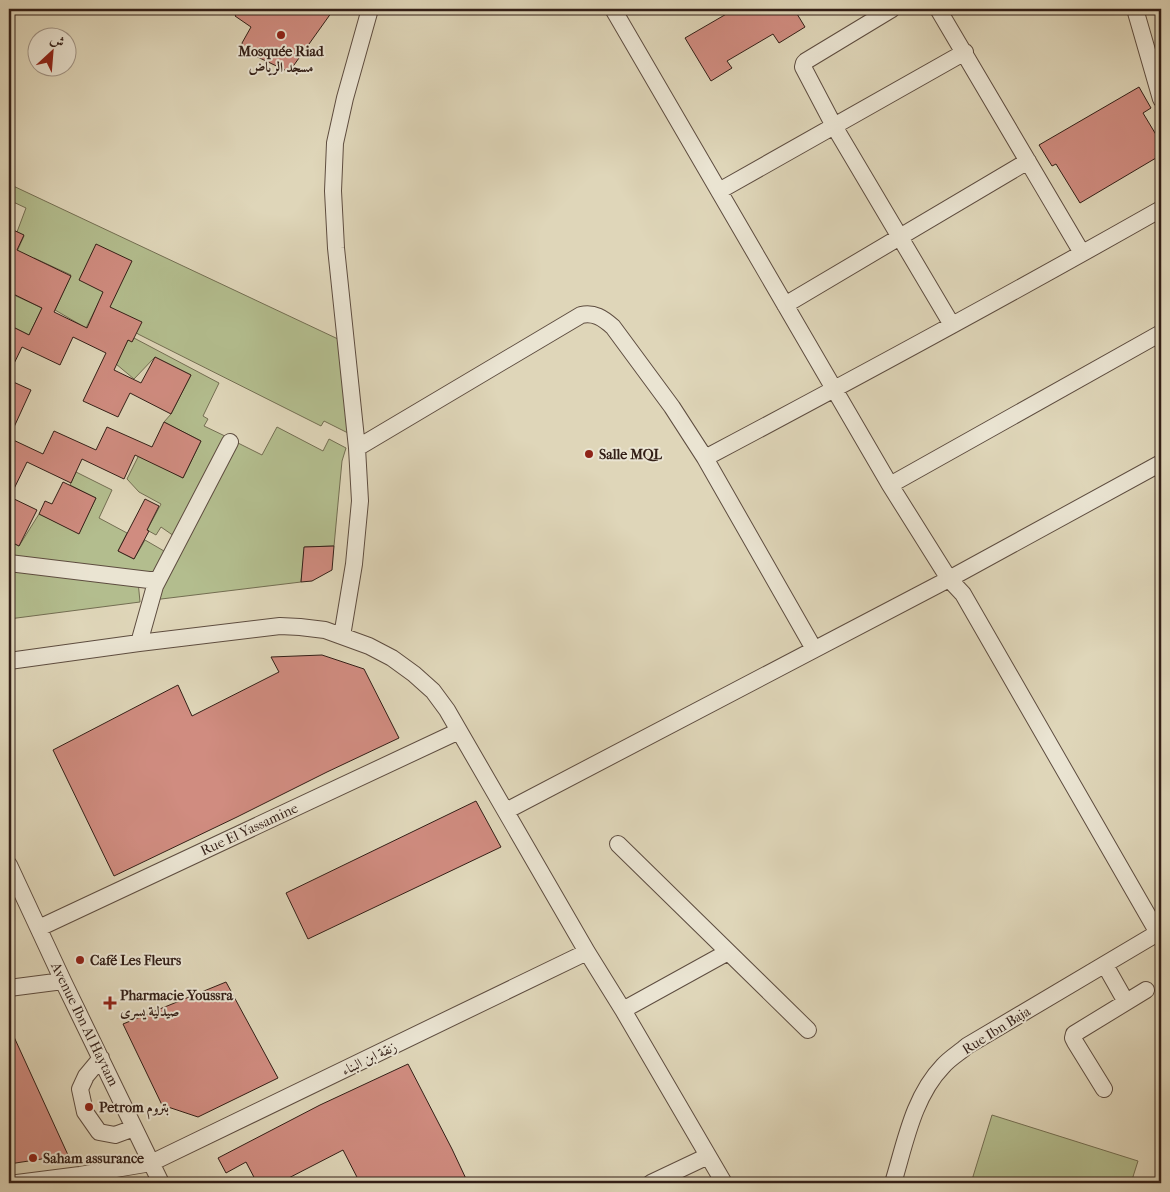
<svg xmlns="http://www.w3.org/2000/svg" width="1170" height="1192" font-family="'IM FELL French Canon',Amiri,serif">
<rect width="100%" height="100%" fill="#dfd6b9"/>
<filter id="stains"><feTurbulence type="fractalNoise" baseFrequency=".004" numOctaves="4"/><feColorMatrix values="0 0 0 0 .2 0 0 0 0 .09 0 0 0 0 .02 0 0 0 .5 -.17"/></filter>
<radialGradient id="worn" r=".72"><stop offset=".6" stop-color="#630" stop-opacity="0"/><stop offset="1" stop-color="#630" stop-opacity=".3"/></radialGradient>
<path fill="#b3bd8e" stroke="#736e52" d="M9 184 338 339 350 434 324 421 321 426 138 334 99 302 86 328 55 310 71 275 34 258 16 296 42 308 29 335 9 325V269L24 236 17 232 26 208 9 200Z
M134 338 219 383 203 416 208 419 204 426 227 437 174 536 161 527 156 535 147 530 161 504 139 492 127 479 139 455 183 478 201 441 164 422 171 414 191 375 155 357 134 379 116 364 128 340 132 341Z
M277 427 323 451 329 439 346 448 342 461 334 546 305 547 301 582 153 600 236 442 262 455Z
M76 472 112 490 99 518 127 533 118 551 134 559 145 540 164 551 156 574 9 555V541L19 546 39 514 79 533 96 498 70 485Z
M9 566 138 581 140 602 9 619Z
M992 1115 1138 1161 1131 1183H971Z"/>
<path fill="#d08c80" stroke="#331f17" d="M240 9H334L289 72 243 50 242 43 251 27 235 16Z
M735 9H794L805 27 779 43 773 34 727 61 732 68 711 81 685 38Z
M1139 87 1151 108 1143 113 1161 143V155L1080 203 1056 164 1052 166 1039 145Z
M9 228 24 235 17 250 71 276 54 312 87 328 103 292 79 280 96 244 132 261 110 307 142 322 132 342 128 340 114 370 141 383 155 357 191 375 171 414 130 393 118 417 83 401 106 353 73 337 60 365 22 347 9 374V325L29 335 42 308 9 292Z
M9 380 31 390 9 438Z
M164 422 201 441 183 478 135 455 124 479 82 459 71 483 27 462 10 497 37 510 19 546 9 541V438L43 454 54 431 96 450 107 427 152 447Z
M63 482 96 498 79 534 39 514 45 501 52 504Z
M145 499 159 506 147 530 149 531 134 559 118 551Z
M334 546 332 570 312 581 301 582 304 547Z
M322 655 364 669 399 738 327 772 237 817 114 876 53 750 178 685 192 716 279 672 271 657Z
M476 801 501 847 308 939 286 893Z
M226 982 278 1078 198 1117 162 1105 123 1024Z
M9 1026 68 1155 9 1164Z
M408 1064 452 1149 468 1183H360L343 1150 279 1183H257L246 1162 226 1173 218 1158 320 1105Z"/>
<g fill="none" stroke-linecap="round" stroke-linejoin="round">
<defs>
<path id="minor" d="M613 9 890 485 949 579 963 594 1158 933
M892 9 806 61 804 63 803 67 834 126 952 325
M938 9 1082 253
M1135 9 1161 99
M719 191 965 52
M785 305 1028 161
M357 448 581 315C594 312 603 318 613 327L672 407 705 458 814 649
M705 458C858 377 1011 294 1161 209
M890 485 1161 333
M9 563 149 580H158
M342 636 354 564 360 501 357 448 336 248 333 191 335 143 345 98 370 9
M139 643 155 586 230 442
M9 661 139 643 280 626 300 627 325 630 369 646 392 658 414 674 433 691 447 710 587 952 623 1010 724 1183
M506 811 949 579 1161 463
M618 844 808 1030
M9 865 63 981 161 1183
M39 928 459 731
M1105 965 1126 1002
M9 988 63 981
M623 1010 728 952
M101 1058 86 1076 80 1089 85 1112 99 1132 115 1135 134 1128
M1104 1089 1075 1042 1073 1038 1074 1034 1146 990
M17 1183 80 1175 151 1163 587 952
M651 1183 708 1156
M893 1183C905 1144 913 1097 943 1066 950 1058 959 1053 967 1046L1161 931"/>
</defs>
<use href="#minor" stroke="#5e4d40" stroke-width="18"/>
<use href="#minor" stroke="#eae4d2" stroke-width="16"/>
</g>
<g fill="#8f2418" stroke="#eae4d2" stroke-width="2">
<circle cx="281" cy="35" r="5"/>
<circle cx="589" cy="454" r="5"/>
<circle cx="80" cy="960" r="5"/>
<path d="M107.5 995.5h5v5h5v5h-5v5h-5v-5h-5v-5h5z"/>
<circle cx="89" cy="1107" r="5"/>
<circle cx="33" cy="1158" r="5"/>
</g>
<g text-anchor="middle" stroke-width="4" stroke-linejoin="round" paint-order="stroke">
<g font-size="14" font-weight="bold" fill="#331f17" stroke="#eae4d2" text-anchor="start">
<text x="281" y="56" text-anchor="middle">Mosquée Riad<tspan x="281" dy="16">مسجد الرياض</tspan></text>
<text x="599" y="459">Salle MQL</text>
<text x="90" y="965">Café Les Fleurs</text>
<text x="120" y="1000">Pharmacie Youssra<tspan x="120" dy="16">صيدلية يسرى</tspan></text>
<text x="99" y="1112">Petrom بتروم</text>
<text x="43" y="1163">Saham assurance</text>
</g>
<g font-size="14" fill="#331f17" stroke="#eae4d2">
<text transform="translate(249 829) rotate(-25)" y="5">Rue El Yassamine</text>
<text transform="translate(85 1024) rotate(64)" y="5">Avenue Ibn Al Haytam</text>
<text transform="translate(996 1030) rotate(-32)" y="5">Rue Ibn Baja</text>
<text transform="translate(369 1058) rotate(-26)" y="5">زنقة ابن البناء</text>
</g>
</g>
<rect width="1170" height="1192" fill="none" stroke="#dfd6b9" stroke-width="30"/>
<rect x="10" y="10" width="1150" height="1172" fill="none" stroke="#331f17" stroke-width="2.5"/>
<rect x="15" y="15" width="1140" height="1162" fill="none" stroke="#331f17"/>
<g transform="translate(52 52) rotate(26)"><circle r="24" fill="#eae4d2" stroke="#a19587"/>
<path d="M0-4L9 19L0 12L-9 19Z" fill="#8f2418"/>
<text y="-8" font-size="14" font-weight="bold" text-anchor="middle" fill="#331f17">ش</text>
</g>
<rect width="100%" height="100%" filter="url(#stains)"/>
<rect width="100%" height="100%" fill="url(#worn)"/>
</svg>
